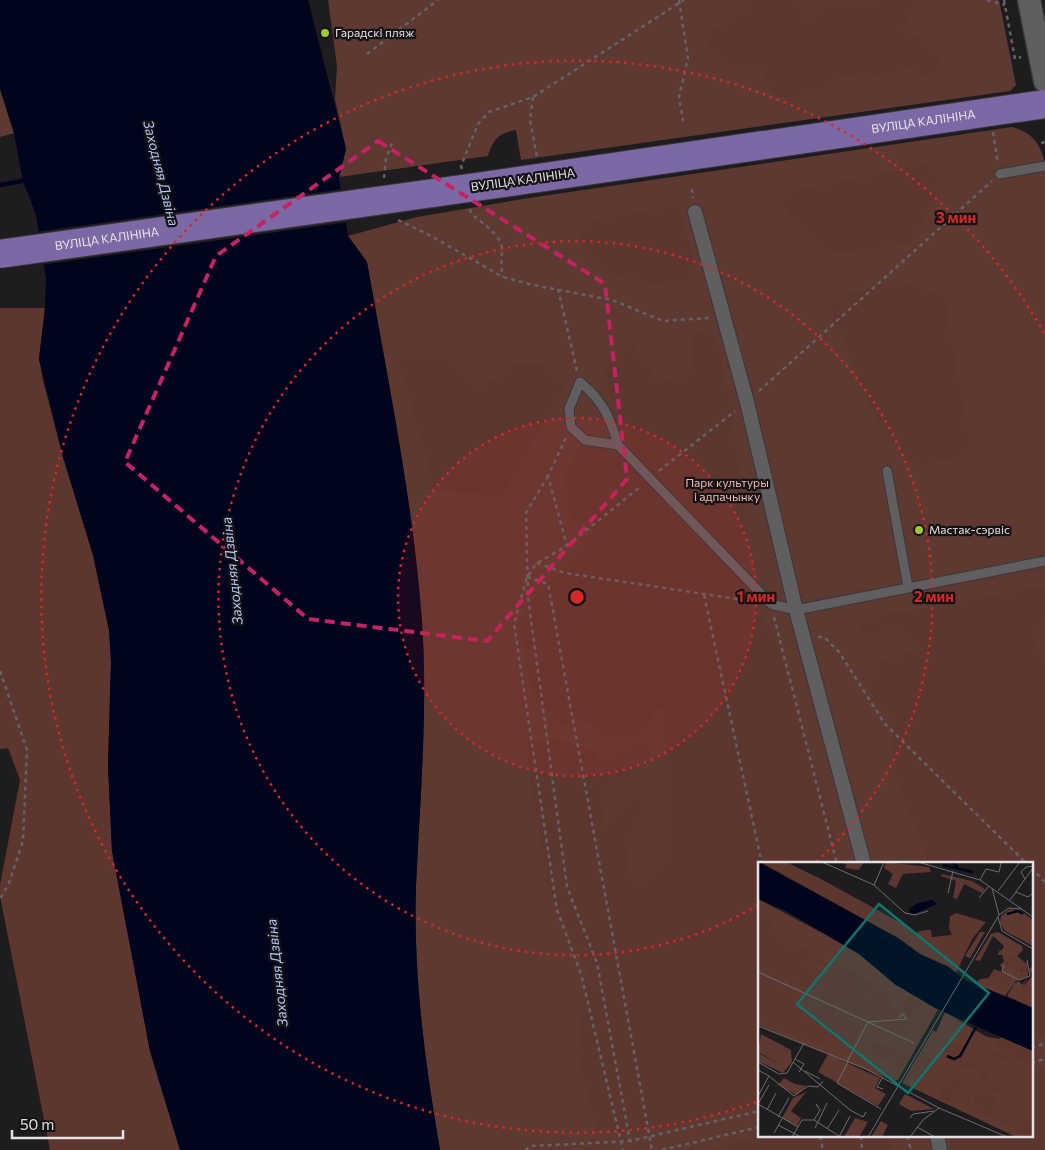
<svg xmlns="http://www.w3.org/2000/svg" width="1045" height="1150" font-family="Commissioner,sans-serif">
<rect width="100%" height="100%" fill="#1e1c1e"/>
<path fill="#5d3932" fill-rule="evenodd" d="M328 0H999L1016 85 1010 91 521 160 516 130C500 132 492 140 488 156L339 177 346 149 335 99 337 66Z
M0 89 14 133 0 137Z
M1012 127C1033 133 1040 143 1045 164V1150H440C425 1063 413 975 416 886 420 798 428 710 422 622 413 501 388 381 367 262L348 236 417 217 529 198ZM759 864H1031V1136H759Z"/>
<path fill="#5d362f" d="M751 0H797L800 6 801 20 819 15 830 0 874 3 878 0H912L914 8 901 29 932 44 943 68 932 79 907 68 865 79 841 74 819 94 778 98 757 64H722L703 35 751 8Z
M928 164 947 182 909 244 824 254 774 196Z
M680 206 695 274 682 289 604 272 578 240 590 221Z
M898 280 944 296 971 452 918 467 880 428 828 301Z
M0 308H45L39 359 43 381 63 457 93 555 109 630 111 661 108 766 112 851 150 1051 180 1150H50L0 896V885L20 780 8 748 0 749Z
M704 332 717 339 730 406 743 499 753 607 774 635 844 864H759V1104L636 1135 597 1129 578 1052 587 970 547 881 526 743 558 739 595 752 597 766 640 743 652 754 633 775 608 777 604 827 637 796 649 809 632 829 626 873 641 886 666 861V709H656L640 734 609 737 577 715 564 726 536 699 518 624 539 592 568 565 596 530 587 519 574 526 564 476 582 445 612 450 626 444 611 409 605 368 616 353 633 344 659 384 692 374 691 334Z
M447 359 480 389 516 364 545 365 564 386 502 495 435 490 399 360Z
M1045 587V615L1032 638 1045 659V1035L1031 1038V864H929L890 760 896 723 869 691 875 664 920 650 899 629 859 634 863 619Z
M1045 1067V1150H952L948 1136H1031V1071Z
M763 1136H888L891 1150H708Z"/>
<path fill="#01041d" d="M0 0H308L346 149 339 178 348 236 367 262C388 381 413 501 422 622 428 710 420 798 416 886 413 975 425 1063 440 1150H180L150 1051 112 851 108 766 111 661 109 630 93 555 63 457 39 359 45 308 46 278 36 215 23 181 14 133 0 89Z"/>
<path fill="#1e1c1e" d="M343 189 348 222 41 265 36 232Z"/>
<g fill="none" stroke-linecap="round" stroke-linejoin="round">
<path stroke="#01041d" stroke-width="4.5" d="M0 185 28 180"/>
<defs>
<path id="service" d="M1000 174 1045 166
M618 445 585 440 571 427 569 409 580 382C603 401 610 417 618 445L771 604 796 610 1045 561
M887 471 908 587"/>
<path id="pedestrian" d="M695 212 747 402 796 610 864 864
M937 1136 940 1150"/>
<path id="tertiary" d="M1029 0 1045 81"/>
<g id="primary">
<path id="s1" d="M490 185 1045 104"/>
</g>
</defs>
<use href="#service" stroke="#393739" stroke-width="11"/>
<use href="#pedestrian" stroke="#393739" stroke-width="16"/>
<use href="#tertiary" stroke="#393739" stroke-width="25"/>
<use href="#primary" stroke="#393739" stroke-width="30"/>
<path stroke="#646264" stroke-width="2.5" stroke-dasharray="4 4" stroke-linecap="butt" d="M679 0 688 58 679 97 683 121
M987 0 1005 5
M1004 0 1015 59 1021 57
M367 54 438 0
M533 97 530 120 537 157
M993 132 998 164
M1041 143 1045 142
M462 169 461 166 478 124 489 112 533 97 684 0
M384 178 386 158 393 141
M692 189 693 198
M470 209 471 213C480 222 502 235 502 249 502 260 500 266 503 277
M398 220 431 236 503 277 533 285 612 300 663 321 709 318
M558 289 577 371
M759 391 992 181
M566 438 548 476 567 546 537 563 527 577 514 624 557 910 581 974 623 1150
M659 471 735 411
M548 476 526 513 528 597 567 887 597 963 630 1141
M567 546 641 486
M537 563 565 573 751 601
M527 577 548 584 652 1150
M704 595 762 864
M774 617 837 864
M818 637H824L839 652 885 724 1027 864
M0 671 27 750 23 841 9 883 0 899
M1031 868 1045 882
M1031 1047 1045 1044
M1031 1063 1045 1059
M820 1136 823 1150
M861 1136 862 1150
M907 1136 911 1150
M525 1150 531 1146 630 1141 759 1111
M662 1150 759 1127"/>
<use href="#service" stroke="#615e61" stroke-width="9"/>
<use href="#pedestrian" stroke="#615e61" stroke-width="14"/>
<use href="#tertiary" stroke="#615e61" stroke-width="22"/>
<use href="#primary" stroke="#7d68a6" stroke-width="28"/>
<defs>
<g id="primary-bridge">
<path id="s2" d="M0 254 490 185"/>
</g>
</defs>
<use href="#primary-bridge" stroke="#393739" stroke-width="30" stroke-linecap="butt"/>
<use href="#primary-bridge" stroke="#7d68a6" stroke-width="28"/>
</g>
<path fill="none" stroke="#c42262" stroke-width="4" stroke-dasharray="10 6" stroke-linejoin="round" d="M378 141 605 284 627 479 487 641 308 619 125 462 216 256Z"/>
<circle cx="577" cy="597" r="179" fill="#d62828" fill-opacity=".12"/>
<g fill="none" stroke="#d62828" stroke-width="2.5" stroke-dasharray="2.5 5">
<circle cx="577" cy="597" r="179"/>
<path d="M758 905A357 357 0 1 1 816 862"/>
<path d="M756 1102A536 536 0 1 1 1044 333"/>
</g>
<g fill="#9dca31" stroke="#151215" stroke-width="2">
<circle cx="325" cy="33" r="5"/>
<circle cx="919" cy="530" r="5"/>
</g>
<g text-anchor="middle" stroke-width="4.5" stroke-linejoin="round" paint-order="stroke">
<g font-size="12" fill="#e5e3e5" stroke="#151215" text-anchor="start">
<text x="335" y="37">Гарадскі пляж</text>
<text x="929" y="534">Мастак-сэрвіс</text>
</g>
<g font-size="12" fill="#e5e3e5" stroke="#151215">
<text dy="4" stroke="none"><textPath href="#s1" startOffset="438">ВУЛІЦА КАЛІНІНА</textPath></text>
<text transform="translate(523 180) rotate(-8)" y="4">ВУЛІЦА КАЛІНІНА</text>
<text dy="4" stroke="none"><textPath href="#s2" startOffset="108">ВУЛІЦА КАЛІНІНА</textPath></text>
</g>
<g font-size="12" fill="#f6bcb1" stroke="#151215">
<text x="727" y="487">Парк культуры<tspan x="727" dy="14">і адпачынку</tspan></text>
</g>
<g font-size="14" font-style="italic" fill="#b1c6f4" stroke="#151215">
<text transform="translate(161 173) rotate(76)" y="5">Заходняя Дзвіна</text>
<text transform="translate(232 571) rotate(-96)" y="5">Заходняя Дзвіна</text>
<text transform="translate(277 973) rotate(-96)" y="5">Заходняя Дзвіна</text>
</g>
</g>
<g transform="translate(758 862)">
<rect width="275" height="275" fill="#1e1c1e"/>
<path d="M0 37 70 74 101 92 138 123 181 146 140 218 136 219 0 163ZM252 47 263 49 275 58V84L247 69 242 61 243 54ZM222 70H227L212 96 207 94ZM240 70 264 84 265 88 259 94 269 102 243 90 246 84 235 74 222 99 217 98 233 72ZM250 100 270 114 258 119 247 134 217 122 222 117 233 116 251 123 244 110ZM269 116 264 127 275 135V146L249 134 256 122 261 119 264 123ZM187 150 229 175 243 177 275 206V275H258L144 221 175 168 178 170ZM3 172 33 188 34 200 25 211 0 199V191L26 204 0 190ZM70 192 122 216 117 226 128 232 120 244 60 210ZM26 216 37 222 48 224 38 233 20 223ZM48 230 33 249 43 256 39 264 24 256 35 236ZM147 232 176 247 153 249 141 242ZM97 256 110 260 101 275H86ZM123 259 130 263 124 275H113Z" fill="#5d3932"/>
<path d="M2 0H28L63 17 145 62 158 74 159 70 168 68H173L174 75 194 73 191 66 192 54 198 51 228 60 214 77 198 111 162 92 140 76ZM81 0H125H106L101 8 87 6 88 2ZM128 0 171 5 173 10 145 12 138 26 130 22 135 12 126 6ZM184 12 214 19 227 27 224 31 206 22 199 37 195 36 198 19 183 14ZM261 54 268 64 264 66 248 62ZM0 55 13 60V68L24 74 26 85 35 87 28 83 30 77 65 98 67 105 54 97 44 100 59 110 66 109 56 129 37 120 33 123 29 116 22 118 0 106ZM242 88 269 102 270 114 263 113 264 108 259 109 249 101 246 109 242 103 246 99 244 93H239ZM76 100 119 124 108 135 109 129 105 125 103 130 96 124 97 128 111 140 117 129 131 132 134 147 141 148 140 155 149 160V165L143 164 141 168 144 173 114 156 59 135ZM275 104V135L262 128 275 113 271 107ZM236 107 247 111 253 123 230 117ZM0 111 53 136 44 156 47 157 53 145 63 150 64 140 79 147 74 152 97 161V168L103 164 92 187 90 180 73 179 71 186 7 163 0 157ZM150 135 165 141 156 147 154 155H150L144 141ZM243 175 275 189V206L259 196 256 202 237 193 235 200 223 191 225 200 236 210 230 212 229 217 242 221 243 226 236 231 226 225 219 226 217 220 223 219 224 211 207 200 218 195 221 186 252 195 254 193 241 186 239 180ZM121 182 138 187 134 195 129 198 112 189 115 183ZM201 182 206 188 204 200 211 204 205 207 196 202 195 206 205 216 203 223 207 225 212 220 217 227 211 228 212 241 206 245V241L199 238 202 234 207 236V231H197L190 241 181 233 183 227 171 218 173 208 167 206 161 219 151 214 161 198 173 195 172 202 176 212 186 222 192 212H183L181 208 183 204 189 207 187 203 191 199 185 186ZM142 190H152L140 207 137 199ZM226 228 239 238 238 244 262 261 275 260 272 275 216 246V229L225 235Z" fill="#5d362f"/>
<path d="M0 0 140 76 162 92 191 105 207 118 275 146V189L177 146 138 123 101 92 28 49 0 37ZM174 38 179 42 156 52 151 50 152 46 160 41Z" fill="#01041d"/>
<path fill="none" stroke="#01041d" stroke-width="2.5" d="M195 0 201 7 215 10M185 3 201 7M249 52 260 49 265 52M189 194 196 197 202 194 218 165"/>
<path fill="none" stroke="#6e6c6e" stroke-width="1" d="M64 0 116 23 147 51 157 53 170 49M160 0 222 18 275 55M267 17 263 10 268 5 275 4M222 18 228 7 241 10 243 1M116 23 126 0M234 26 241 53M240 29 262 0M258 30 270 35 275 31M190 31 195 9M221 36 231 24M252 38 275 6M240 55 244 69 275 87M246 103 244 109 261 118 272 114 269 98M0 110 156 181M0 164 108 207 181 246 249 275M37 197 46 202 41 210M0 200 21 212 29 211 46 181M35 200 92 248 105 255 108 250M89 200 110 160 149 157 145 152 140 156M90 200 79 221 123 247M0 208 11 214 0 234M47 209 62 217M11 214 36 234 50 224 60 225 65 219M124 216 119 225 125 227M11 223 0 242 40 265M9 248 18 231M20 255 31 236M152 256 155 252 176 249M56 258 62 248 58 242 60 245M20 263 43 275M159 265 177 275M57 266 69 241M69 267 81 248M16 271 24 257M34 275 44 258H56L81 274M81 275 92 254M110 275 241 53 251 46 264 47M152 275 165 258 181 246"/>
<path fill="#0f766e" fill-opacity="0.15" stroke="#0f766e" stroke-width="2.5" d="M121 42 231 131 150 231 39 142Z"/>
<rect width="275" height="275" fill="none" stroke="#e5e3e5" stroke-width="2.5"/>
</g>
<circle cx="577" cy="597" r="8" fill="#d62828" stroke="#151215" stroke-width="2.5"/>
<g font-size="15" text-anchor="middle" font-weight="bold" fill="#d62828" stroke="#151215" stroke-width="4.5" stroke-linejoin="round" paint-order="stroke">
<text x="956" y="223">3 мин</text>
<text x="756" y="602">1 мин</text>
<text x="934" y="602">2 мин</text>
</g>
<path d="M12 1130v8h111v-8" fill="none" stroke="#e5e3e5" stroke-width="2.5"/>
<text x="20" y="1130" font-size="15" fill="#e5e3e5" stroke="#151215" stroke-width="4" paint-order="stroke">50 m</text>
</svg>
